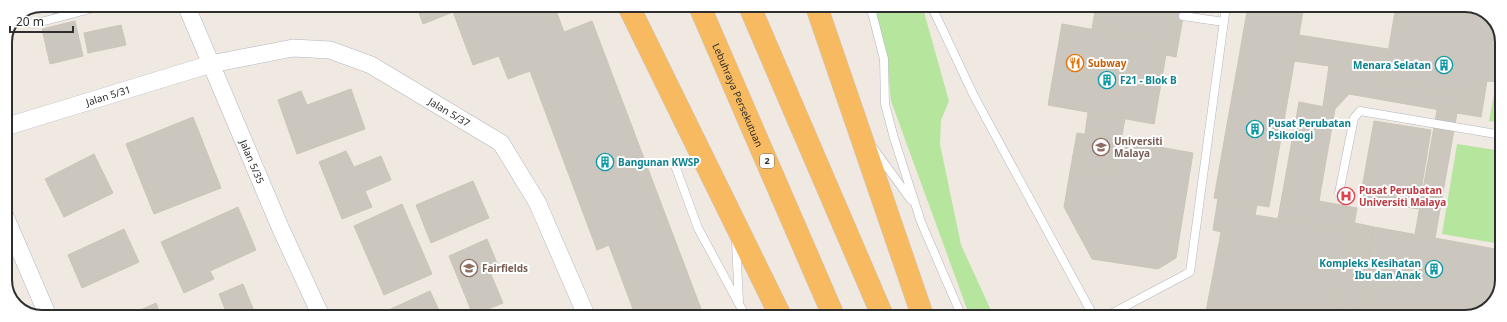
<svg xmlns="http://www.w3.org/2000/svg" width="1507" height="322" font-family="'Noto Sans',sans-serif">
<rect width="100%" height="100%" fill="#efe9e1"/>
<path fill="#b6e59e" d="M874 5H922L949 101 941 120 940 144 961 245 994 317H970L891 101 886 50Z
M1495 88 1502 89V123L1489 121Z
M1457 144 1502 151 1501 244 1442 234Z"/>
<path fill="#cbc7bf" stroke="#cbc5ba" d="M51 5H93L54 16Z
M416 5H554L564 32 592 21 703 314 696 317H636L609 245 597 250 530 71 508 79 499 56 473 65 453 12 423 24Z
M1096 5 1185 6 1176 57 1166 55 1168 43 1092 29Z
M1248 6H1304L1269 207 1214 198Z
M1334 6H1368L1367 11Z
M1396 6H1472L1493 17 1502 37V82L1487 81 1481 117 1457 113 1460 95 1383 81Z
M75 21 83 56 50 64 42 29Z
M1062 24 1168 43 1154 124 1048 105Z
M121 25 126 45 88 53 84 33Z
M1299 35 1388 49 1383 81 1460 95 1457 113 1349 94 1335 109 1323 106 1329 66 1294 61Z
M351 89 365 129 297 154 278 100 301 91 307 105Z
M1299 102 1335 109 1319 201 1357 208 1353 231 1278 218Z
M1437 110 1457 113 1435 238 1415 234Z
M1088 112 1125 119 1121 140 1085 134Z
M193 117 221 188 154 214 126 144Z
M1374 121 1431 130 1418 209 1360 199Z
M1077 133 1114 139 1108 173 1071 166Z
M1114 139 1193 153 1176 258 1158 269 1092 259 1064 207 1071 166 1108 173Z
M346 151 354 167 381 156 391 180 365 191 372 207 342 219 319 162Z
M94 154 113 193 64 217 45 179Z
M473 181 489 218 431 243 416 205Z
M1218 198 1257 205 1255 215 1353 231 1338 317H1205L1221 232 1213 230Z
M402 204 432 274 384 295 354 226Z
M238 207 256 250 210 271 214 279 184 293 161 242Z
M1355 223 1374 227 1357 317H1338Z
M1374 227 1501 250V287L1489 308 1465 317H1357Z
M124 229 139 262 82 288 68 255Z
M487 239 499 268 490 272 503 303 473 315 449 256Z
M243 284 256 316H223L227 314 219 294Z
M430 291 442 317 384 316 382 313Z
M156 303 161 316H127Z"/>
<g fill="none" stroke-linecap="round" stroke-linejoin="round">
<defs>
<path id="service" d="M870 5 884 59 885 104 894 138 921 222 962 317
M931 5 974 96 1094 317
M20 14 25 22 33 24 106 5
M1183 16 1224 22
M874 149 911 200
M676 168 698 228 746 317
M1339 193 1354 118 1360 111 1502 135
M736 242 739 302
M1105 317 1190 272 1226 6"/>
<g id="minor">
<path id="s1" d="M186 5 280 227 321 316"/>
<path id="s2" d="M5 127 211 64 293 48 330 50 371 65 501 143 537 202 587 317"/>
<path d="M5 216 48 316"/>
</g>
<g id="trunk">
<path d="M628 5 781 317"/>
<path id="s3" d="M699 5 834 317"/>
<path d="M749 5 883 317"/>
<path d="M816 5 923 317"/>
</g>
</defs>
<use href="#service" stroke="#b4b7c1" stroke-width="9"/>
<use href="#minor" stroke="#b4b7c1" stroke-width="18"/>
<use href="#trunk" stroke="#c9c9c9" stroke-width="23"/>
<use href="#service" stroke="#fff" stroke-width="8"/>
<use href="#minor" stroke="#fff" stroke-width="17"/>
<use href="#trunk" stroke="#f8ba60" stroke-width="22"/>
</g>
<defs>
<symbol id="restaurant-ring" viewBox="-11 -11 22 22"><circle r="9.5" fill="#fff" stroke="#e8710a" stroke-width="1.5"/><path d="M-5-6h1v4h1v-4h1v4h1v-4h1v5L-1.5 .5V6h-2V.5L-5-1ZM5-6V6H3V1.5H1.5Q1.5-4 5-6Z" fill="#e8710a"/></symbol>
<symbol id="building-ring" viewBox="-11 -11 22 22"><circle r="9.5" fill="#fff" stroke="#0f9aa8" stroke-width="1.5"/><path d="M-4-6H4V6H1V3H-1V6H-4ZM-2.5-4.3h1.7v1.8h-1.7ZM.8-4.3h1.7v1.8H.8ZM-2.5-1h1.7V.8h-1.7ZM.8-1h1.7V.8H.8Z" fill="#0f9aa8"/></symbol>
<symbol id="university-ring" viewBox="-11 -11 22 22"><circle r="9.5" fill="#fff" stroke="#8d6e63" stroke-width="1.5"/><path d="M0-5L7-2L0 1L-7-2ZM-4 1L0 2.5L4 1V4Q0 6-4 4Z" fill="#8d6e63"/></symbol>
<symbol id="hospital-ring" viewBox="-11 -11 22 22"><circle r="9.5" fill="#fff" stroke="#e0444e" stroke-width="1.5"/><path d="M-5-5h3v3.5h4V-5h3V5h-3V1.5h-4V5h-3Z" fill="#e0444e"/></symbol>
<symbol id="school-ring" viewBox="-11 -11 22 22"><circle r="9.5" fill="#fff" stroke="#8d6e63" stroke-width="1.5"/><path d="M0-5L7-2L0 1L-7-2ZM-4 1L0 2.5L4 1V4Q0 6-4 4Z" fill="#8d6e63"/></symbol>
</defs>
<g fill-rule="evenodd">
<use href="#restaurant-ring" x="1065" y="53" width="20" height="20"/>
<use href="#building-ring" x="1434" y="55" width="20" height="20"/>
<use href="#building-ring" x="1097" y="70" width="20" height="20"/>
<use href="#building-ring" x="1245" y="119" width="20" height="20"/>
<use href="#university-ring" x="1091" y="137" width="20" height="20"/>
<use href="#building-ring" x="595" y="152" width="20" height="20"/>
<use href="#hospital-ring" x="1336" y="186" width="20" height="20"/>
<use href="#school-ring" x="459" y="258" width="20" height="20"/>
<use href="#building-ring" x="1424" y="259" width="20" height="20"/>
</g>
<g text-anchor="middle" stroke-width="4" stroke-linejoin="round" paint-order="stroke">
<rect fill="#fff" stroke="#6d6d6d" stroke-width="1" x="760" y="154" width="14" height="14" rx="3"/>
<g font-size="9" font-weight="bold" fill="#2e2e2e">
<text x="767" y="164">2</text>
</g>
<g font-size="10" font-weight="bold" fill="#c56008" stroke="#fff" text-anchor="start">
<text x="1088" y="67">Subway</text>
</g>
<g font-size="10" font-weight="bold" fill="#0d838f" stroke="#fff" text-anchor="start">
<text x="1431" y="69" text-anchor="end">Menara Selatan</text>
<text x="1120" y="84">F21 - Blok B</text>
<text x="1268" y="127">Pusat Perubatan<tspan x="1268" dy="12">Psikologi</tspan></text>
<text x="618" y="166">Bangunan KWSP</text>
<text x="1421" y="267" text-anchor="end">Kompleks Kesihatan<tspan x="1421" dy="12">Ibu dan Anak</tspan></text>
</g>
<g font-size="10" fill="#2e2e2e" stroke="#fff">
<text dy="4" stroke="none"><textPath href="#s2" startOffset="108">Jalan 5/31</textPath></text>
<text dy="4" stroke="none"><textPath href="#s3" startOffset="98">Lebuhraya Persekutuan</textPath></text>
<text dy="4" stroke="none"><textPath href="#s2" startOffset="471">Jalan 5/37</textPath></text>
<text dy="4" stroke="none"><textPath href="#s1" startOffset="170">Jalan 5/35</textPath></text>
</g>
<g font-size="10" font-weight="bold" fill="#785e54" stroke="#fff" text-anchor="start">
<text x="1114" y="145">Universiti<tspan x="1114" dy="12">Malaya</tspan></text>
<text x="482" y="272">Fairfields</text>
</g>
<g font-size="10" font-weight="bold" fill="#be3a42" stroke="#fff" text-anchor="start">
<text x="1359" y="194">Pusat Perubatan<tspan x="1359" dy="12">Universiti Malaya</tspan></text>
</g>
</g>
<path d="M0 0H1507V322H0ZM42 12H1465A30 30 0 0 1 1495 42V280A30 30 0 0 1 1465 310H42A30 30 0 0 1 12 280V42A30 30 0 0 1 42 12Z" fill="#fff" fill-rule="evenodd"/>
<path fill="none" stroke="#2e2e2e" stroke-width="2" d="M42 12H1465A30 30 0 0 1 1495 42V280A30 30 0 0 1 1465 310H42A30 30 0 0 1 12 280V42A30 30 0 0 1 42 12Z"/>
<path d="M10 26v6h63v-6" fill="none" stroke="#2e2e2e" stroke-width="2"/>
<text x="16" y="26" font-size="12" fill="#2e2e2e" stroke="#ffffff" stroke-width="3" paint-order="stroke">20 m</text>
</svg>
